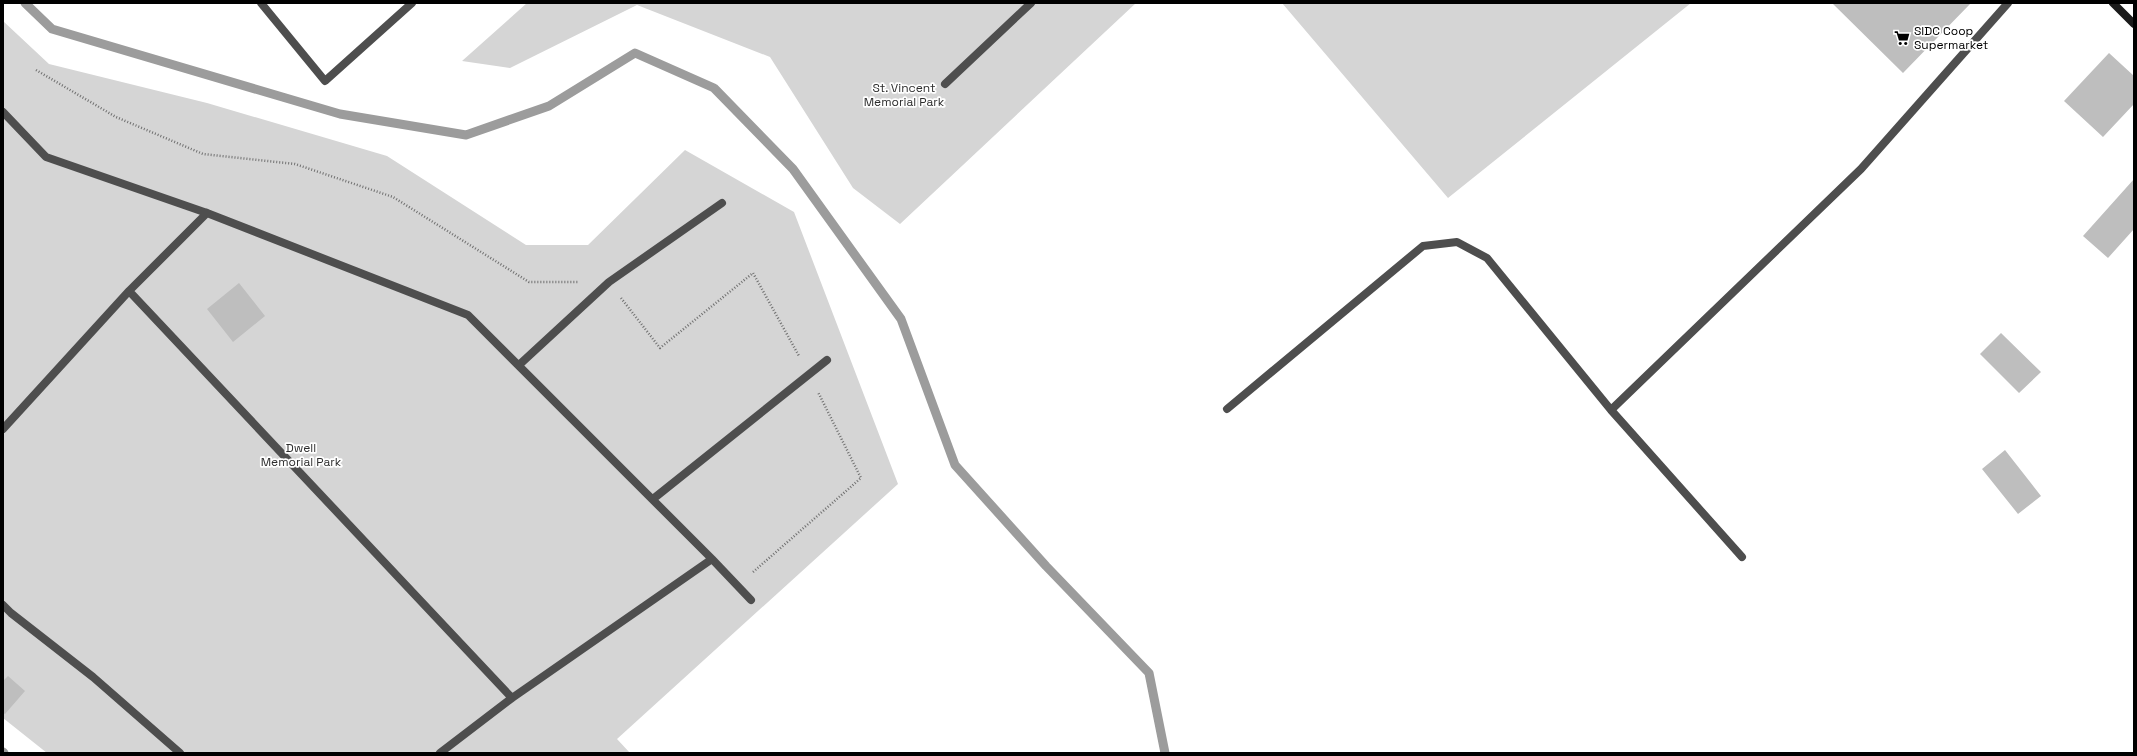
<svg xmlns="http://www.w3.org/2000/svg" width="2137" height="756" font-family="'Space Grotesk',sans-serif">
<rect width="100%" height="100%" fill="#fff"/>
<path fill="#d5d5d5" d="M527 3H1136L900 224 853 188 770 57 637 5 510 68 462 61Z
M1282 3H1691L1448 198Z
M3 21 49 64 207 103 387 156 526 245H588L685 150 794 212 898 484 617 739 630 753H47L3 718Z"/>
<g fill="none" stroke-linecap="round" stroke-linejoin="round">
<path stroke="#9c9c9c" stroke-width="9" d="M25 3 52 29 340 114 466 135 549 106 635 53 714 88 793 169 901 319 955 465 1046 566 1149 673 1165 753
M3 752 4 753"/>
</g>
<path fill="#bebebe" d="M1832 3H1971L1903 73Z
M2109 53 2134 76V104L2103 137 2064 101Z
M2134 179V229L2108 258 2083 236Z
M239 283 265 316 233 342 207 309Z
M2001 333 2041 372 2019 393 1980 354Z
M2005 450 2041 496 2018 514 1982 469Z
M8 676 25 691 5 714 3 713V681Z"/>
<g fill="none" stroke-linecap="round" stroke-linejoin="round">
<path stroke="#707070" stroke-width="2.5" stroke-dasharray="1 2" stroke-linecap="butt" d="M36 70 116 117 203 154 295 164 393 197 529 282H578
M621 298 660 348 753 273 799 356
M753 572 861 478 818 392"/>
<path stroke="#4e4e4e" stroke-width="8" d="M945 84 1031 3
M3 112 46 157 207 213 468 315 712 559 751 600
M129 291 512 698
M519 365 609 282 722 203
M3 429 129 291 207 213
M653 499 827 360
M3 605 11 613 93 677 180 753
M440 753 512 698 712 559"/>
<path stroke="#4e4e4e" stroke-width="8" d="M261 3 325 81 412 3
M1227 409 1423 246 1457 242 1487 258 1611 410 1742 557
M1611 410 1861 169 2008 3"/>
<path stroke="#1b1b1b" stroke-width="8" d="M2113 3 2134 24"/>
</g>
<defs>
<symbol id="supermarket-bare" viewBox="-9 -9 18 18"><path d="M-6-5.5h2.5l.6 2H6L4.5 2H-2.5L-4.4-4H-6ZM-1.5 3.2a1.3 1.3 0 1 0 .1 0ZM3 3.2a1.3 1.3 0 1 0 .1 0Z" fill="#000" stroke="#fff" stroke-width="2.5" paint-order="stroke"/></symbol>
</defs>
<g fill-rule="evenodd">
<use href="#supermarket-bare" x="1891" y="27" width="22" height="22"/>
</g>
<g text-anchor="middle" stroke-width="3.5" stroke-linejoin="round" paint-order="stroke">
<g font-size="12" fill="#000" stroke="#fff" text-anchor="start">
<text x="1914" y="35">SIDC Coop<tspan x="1914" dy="14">Supermarket</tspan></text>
</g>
<g font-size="12" fill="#2c2c2c" stroke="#fff">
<text x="904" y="92">St. Vincent<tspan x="904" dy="14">Memorial Park</tspan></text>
<text x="301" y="452">Dwell<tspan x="301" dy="14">Memorial Park</tspan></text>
</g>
</g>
<rect width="2137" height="756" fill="none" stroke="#000000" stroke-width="8"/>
</svg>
